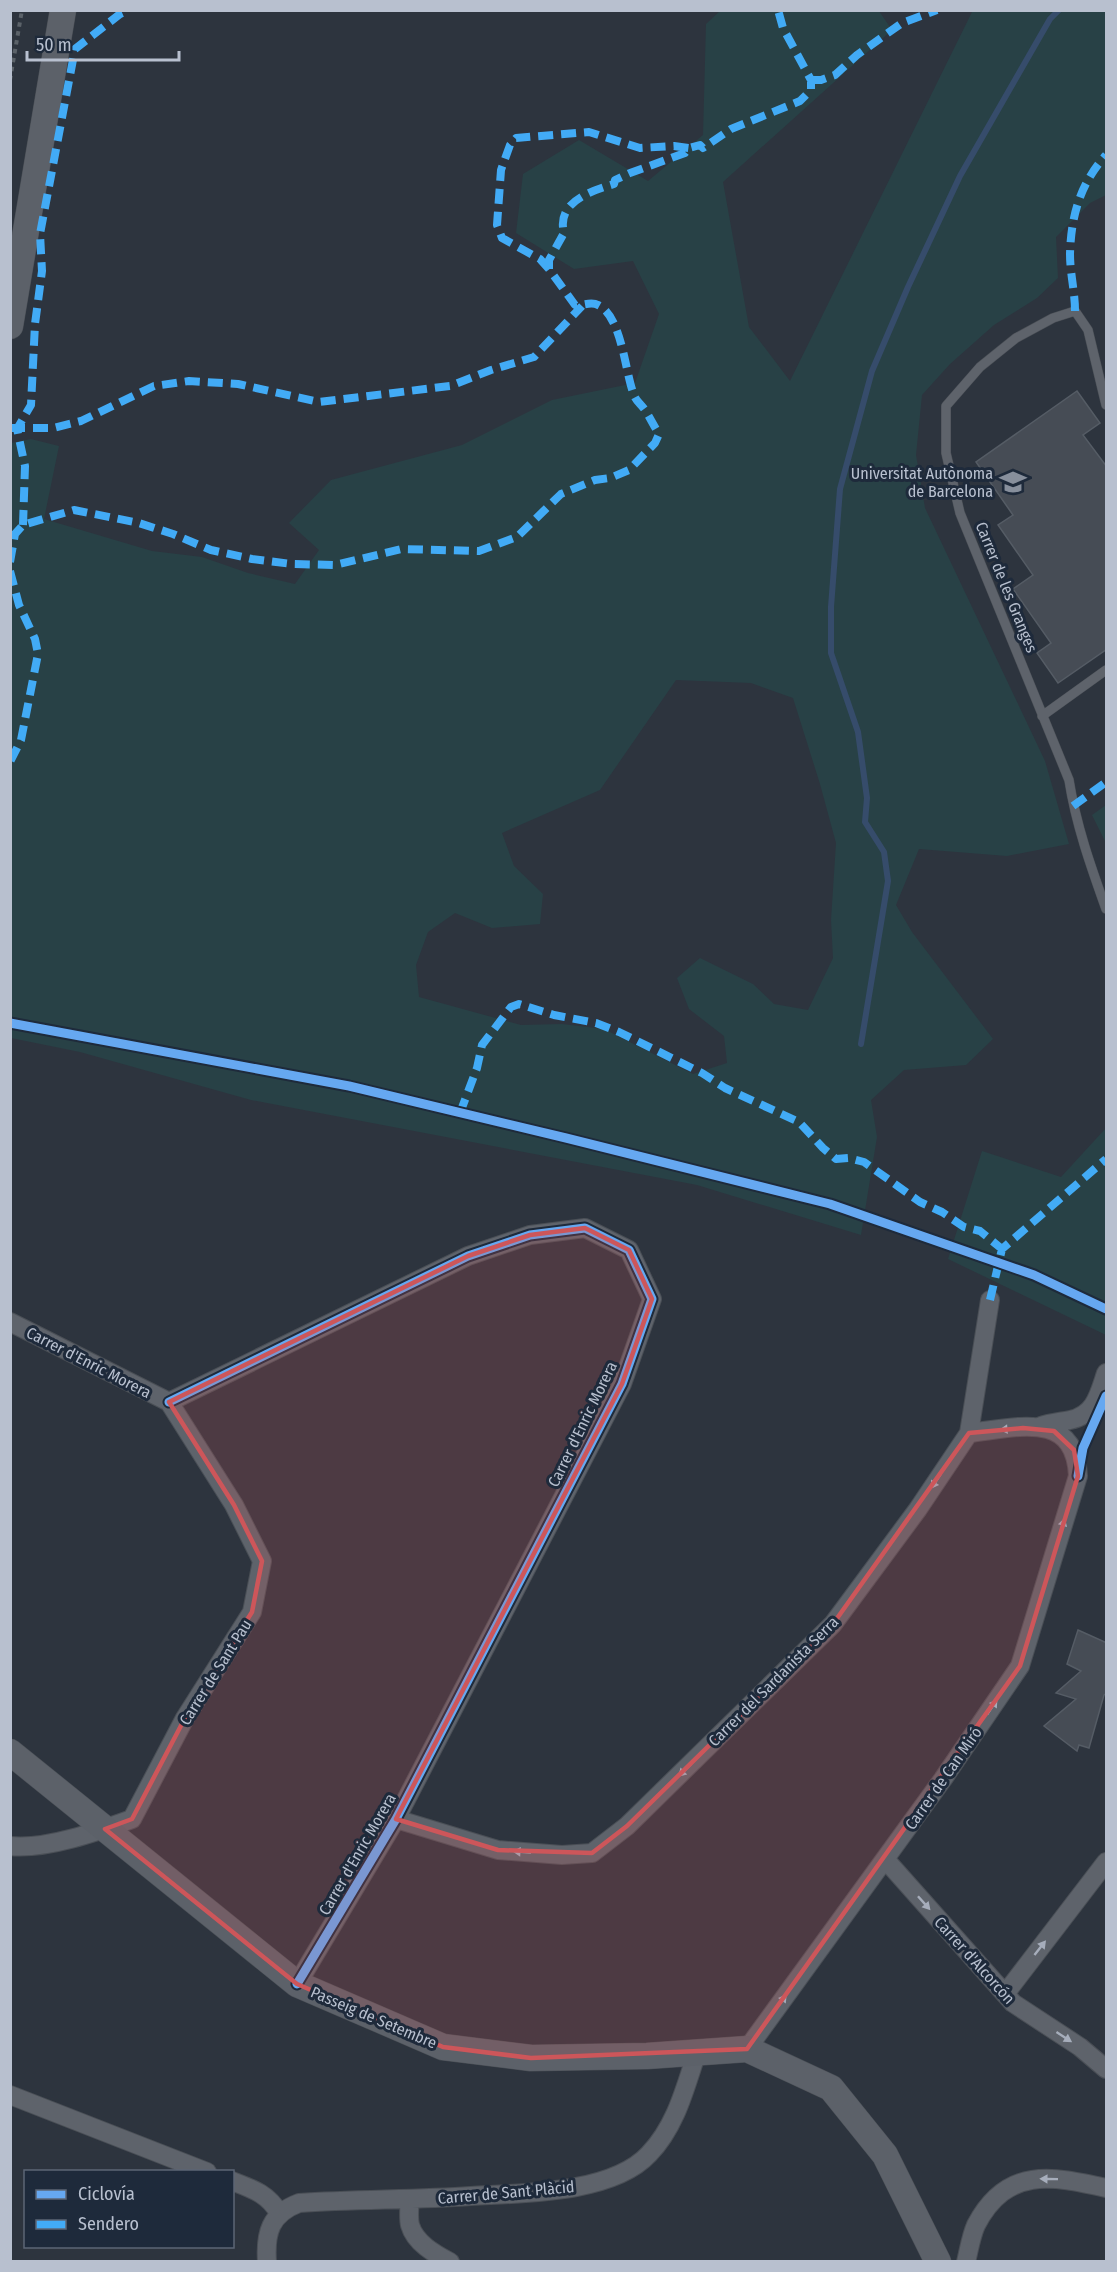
<svg xmlns="http://www.w3.org/2000/svg" width="1117" height="2272" font-family="'Fira Sans Condensed',sans-serif">
<rect width="100%" height="100%" fill="#2d343e"/>
<path fill="#284146" fill-rule="evenodd" d="M720 11H879L892 30 723 182 749 327 790 381 972 12 968 11H1106V195L1090 203 1056 237 1058 278 1037 298 994 325 950 364 922 395 916 455 925 508 1045 761 1069 844 1007 856 919 849 896 905 912 932 993 1039 966 1065 904 1070 871 1100 877 1137 861 1235 697 1185 251 1100 80 1052 11 1038V443L31 439 59 446 44 519 152 551 202 557 248 573 295 584 319 550 289 523 331 480 462 445 552 400 635 383 659 314 633 261 574 269 516 233 523 174 579 140 648 181 703 135 706 24ZM676 680 751 683 793 698 820 784 836 843 831 920 833 958 808 1010 774 1004 753 984 700 958 677 978 689 1009 724 1036 727 1063 693 1074 604 1029 562 1024 521 1025 419 997 416 965 428 932 455 913 492 928 540 924 543 894 514 866 502 833 600 790Z
M1106 805V843L1092 815Z
M1106 1128V1335L948 1259 982 1151 1061 1177Z"/>
<g fill="none" stroke-linecap="round" stroke-linejoin="round">
<path stroke="#364c6b" stroke-width="6" d="M861 1044 888 881 884 852 865 822 867 798 858 732 831 653V607L840 489 872 371 908 287 960 176 1050 19 1059 10"/>
</g>
<path fill="#464c55" stroke="#555c65" stroke-width="1.5" d="M1077 391 1100 423 1083 435 1107 467V649L1058 683 1037 653 1051 643 1013 589 1033 575 998 525 1013 515 976 462Z
M1078 1630 1107 1643V1693L1104 1695 1089 1748 1079 1745 1077 1751 1044 1726 1076 1699 1056 1693 1081 1671 1067 1664Z"/>
<g fill="none" stroke-linecap="round" stroke-linejoin="round">
<defs>
<path id="lane" d="M1106 405 1088 330 1075 311 1053 318 1016 338 980 367 946 406V453L960 513 1069 780C1076 825 1091 867 1106 909
M1042 716 1106 670"/>
<path id="street" d="M10 1322 169 1402
M169 1402 468 1256 530 1235 585 1228 629 1250 652 1299 622 1384 396 1819 297 1984
M1041 1426C1050 1423 1060 1422 1070 1420 1095 1415 1099 1394 1106 1373
M396 1819 498 1850 562 1855 592 1853 627 1826 833 1624 918 1509 969 1433 990 1300
M10 1846C46 1850 99 1831 132 1819L185 1718 252 1612 262 1561 234 1505 169 1402
M885 1859 1013 2003 1080 2047 1106 2069
M1005 1994 1106 1862
M747 2049 943 1779 1020 1666 1078 1476C1075 1409 1015 1428 969 1433
M10 2095 207 2172
M232 2181C253 2189 268 2194 279 2213
M409 2200C410 2208 408 2217 410 2225 415 2243 435 2254 450 2262
M267 2262C265 2233 270 2214 299 2203 356 2199 414 2200 471 2196 522 2193 612 2194 649 2154 676 2126 685 2088 697 2052
M966 2262C969 2250 971 2236 976 2225 1007 2166 1052 2176 1106 2188"/>
<path id="secondary" d="M10 326 63 10
M10 1752 297 1984 443 2047 531 2058 647 2056 747 2049 831 2088 885 2155 938 2262"/>
</defs>
<use href="#lane" stroke="#4a4f56" stroke-width="10"/>
<use href="#street" stroke="#4a4f56" stroke-width="20"/>
<use href="#secondary" stroke="#4a4f56" stroke-width="27"/>
<path stroke="#5b6269" stroke-width="4" stroke-dasharray="4.5 4.5" stroke-linecap="butt" d="M10 80 22 10"/>
<use href="#lane" stroke="#5e636b" stroke-width="9"/>
<use href="#street" stroke="#5e636b" stroke-width="18"/>
<use href="#secondary" stroke="#5c6169" stroke-width="26"/>
<path stroke="#42abf6" stroke-width="8" stroke-dasharray="15 8" stroke-linecap="butt" d="M811 80H821L835 75 857 55 902 23 937 10
M549 269 540 259 502 238 497 225 501 170 510 145 516 138 589 132 640 148 674 146 689 148
M1075 311C1075 292 1070 273 1070 254 1071 216 1080 184 1106 155
M10 428H53L81 421 154 386 189 381 238 384 319 402 450 386 491 370 534 357 582 306
M23 525 25 466 17 429 31 405 35 324 42 271 40 234 75 49 120 14 129 10
M10 562 15 534 23 525 74 510 139 523 173 534 211 550 252 559 292 564 335 565 402 549 479 551 517 537 561 494 595 480 610 478 629 470 655 443 659 434C654 426 650 418 645 410 641 404 636 401 634 395 625 373 622 316 598 305 591 301 583 306 575 305L549 269V260L564 233C556 202 591 191 614 184L615 180 630 173 685 153 689 148 700 145 703 148 731 129 800 101 811 90V80L783 28 778 10
M10 571 19 605 35 639 38 654 21 740 10 762
M1073 806 1106 782
M460 1113 477 1068 482 1045 511 1007 519 1004 554 1015 596 1023 619 1032 702 1073 725 1088 799 1122 823 1148 836 1159 849 1158 864 1162 920 1202 942 1212 964 1227 980 1231 1002 1249
M990 1300 1002 1249 1106 1159"/>
<defs>
<path id="cycleway" d="M10 1023 349 1086 566 1138 830 1204 1034 1275 1106 1309
M169 1402 468 1256 530 1235 585 1228 629 1250 652 1299 622 1384 396 1819 297 1984
M1078 1476 1083 1448 1106 1396"/>
</defs>
<use href="#cycleway" stroke="#1e2a3b" stroke-width="13"/>
<use href="#cycleway" stroke="#66a8f1" stroke-width="9"/>
</g>
<defs><path id="oneway-solid" d="M-6-.8H1V-3.2L6.5 0L1 3.2V.8H-6Z" transform="scale(1.5)"/></defs>
<g fill="#a6adbb">
<use href="#oneway-solid" transform="translate(1009 1429) rotate(175)"/>
<use href="#oneway-solid" transform="translate(936 1481) rotate(124)"/>
<use href="#oneway-solid" transform="translate(1062 1527) rotate(-73)"/>
<use href="#oneway-solid" transform="translate(992 1707) rotate(-56)"/>
<use href="#oneway-solid" transform="translate(685 1770) rotate(136)"/>
<use href="#oneway-solid" transform="translate(522 1852) rotate(-176)"/>
<use href="#oneway-solid" transform="translate(924 1903) rotate(48)"/>
<use href="#oneway-solid" transform="translate(1040 1948) rotate(-52)"/>
<use href="#oneway-solid" transform="translate(781 2002) rotate(-54)"/>
<use href="#oneway-solid" transform="translate(1064 2037) rotate(33)"/>
<use href="#oneway-solid" transform="translate(1049 2179) rotate(-179)"/>
</g>
<path fill="#cd565a" fill-opacity="0.2" stroke="#cd565a" stroke-width="4.5" stroke-linejoin="round" d="M585 1228 629 1250 652 1299 622 1384 396 1819 498 1850 592 1853 627 1826 833 1624 969 1433 1023 1428 1054 1431 1074 1450 1078 1476 1020 1666 747 2049 531 2058 443 2047 297 1984 105 1829 132 1819 185 1718 252 1612 262 1561 234 1505 169 1402 468 1256 530 1235Z"/>
<defs>
<symbol id="university-bare" viewBox="-9 -9 18 18"><path d="M0-5L7-2L0 1L-7-2ZM-4 1L0 2.5L4 1V4Q0 6-4 4Z" fill="#878f9c" stroke="#1e2a3b" stroke-width="2.5" paint-order="stroke"/></symbol>
</defs>
<g fill-rule="evenodd">
<use href="#university-bare" x="994" y="463" width="38" height="38"/>
</g>
<g text-anchor="middle" stroke-width="6" stroke-linejoin="round" paint-order="stroke">
<g font-size="16" fill="#b8c0cf" stroke="#1e2a3b" text-anchor="end">
<text x="993" y="479">Universitat Autònoma<tspan x="993" dy="18">de Barcelona</tspan></text>
</g>
<g font-size="16" fill="#b8c0cf" stroke="#1e2a3b">
<text transform="translate(1007 587) rotate(68)" y="6">Carrer de les Granges</text>
<text transform="translate(89 1362) rotate(27)" y="6">Carrer d'Enric Morera</text>
<text transform="translate(582 1424) rotate(-64)" y="6">Carrer d'Enric Morera</text>
<text transform="translate(215 1672) rotate(-58)" y="6">Carrer de Sant Pau</text>
<text transform="translate(773 1681) rotate(-45)" y="6">Carrer del Sardanista Serra</text>
<text transform="translate(943 1778) rotate(-55)" y="6">Carrer de Can Miró</text>
<text transform="translate(357 1854) rotate(-60)" y="6">Carrer d'Enric Morera</text>
<text transform="translate(975 1960) rotate(48)" y="6">Carrer d'Alcorcón</text>
<text transform="translate(374 2017) rotate(23)" y="6">Passeig de Setembre</text>
<text transform="translate(506 2192) rotate(-5)" y="6">Carrer de Sant Plàcid</text>
</g>
</g>
<rect width="1117" height="2272" fill="none" stroke="#b8c0cf" stroke-width="24"/>
<rect x="24" y="2170" width="210" height="78" fill="#1e2a3b" stroke="#5c6676" stroke-width="1.5"/>
<rect x="36" y="2190" width="30" height="9" fill="#66a8f1" stroke="#5c6676" stroke-width="1.5"/>
<text x="78" y="2200" font-size="18" fill="#b8c0cf">Ciclovía</text>
<rect x="36" y="2220" width="30" height="9" fill="#42abf6" stroke="#5c6676" stroke-width="1.5"/>
<text x="78" y="2230" font-size="18" fill="#b8c0cf">Sendero</text>
<path d="M27 51v9h152v-9" fill="none" stroke="#b8c0cf" stroke-width="3"/>
<text x="36" y="51" font-size="18" fill="#b8c0cf" stroke="#1e2a3b" stroke-width="4.5" paint-order="stroke">50 m</text>
</svg>
